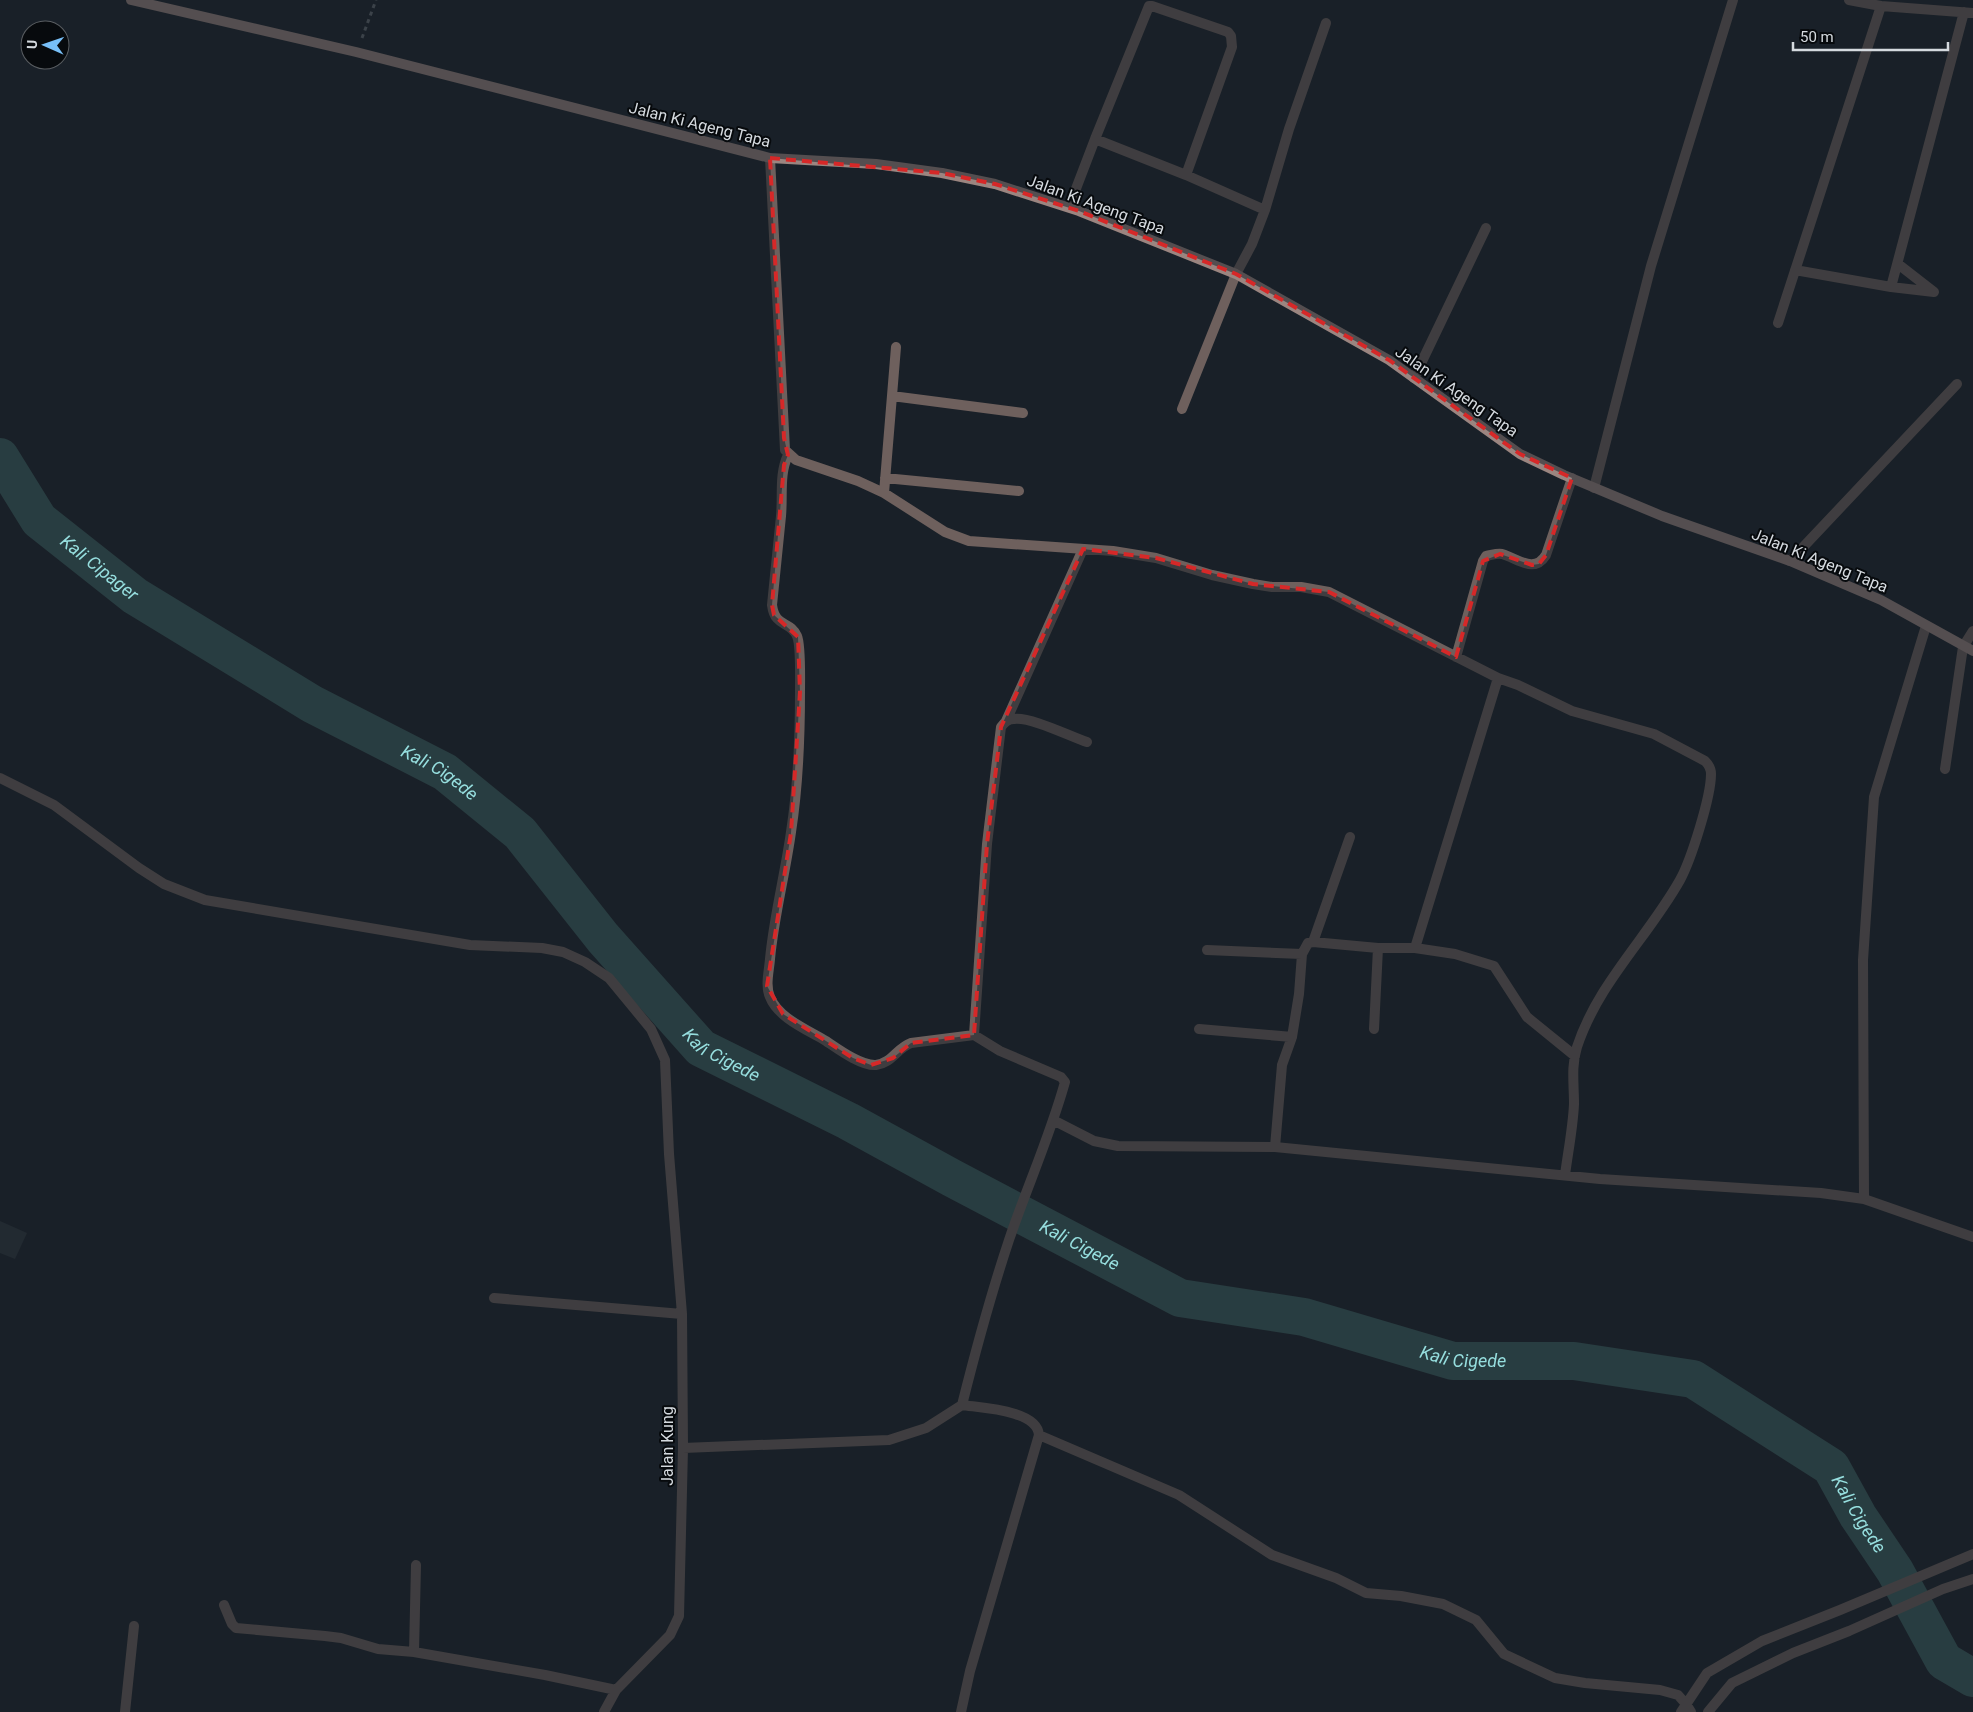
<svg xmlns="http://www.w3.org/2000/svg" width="1973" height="1712" font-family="Roboto,sans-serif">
<rect width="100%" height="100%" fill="#192028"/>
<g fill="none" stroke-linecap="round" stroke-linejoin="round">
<path stroke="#3b5f5f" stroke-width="38" id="s1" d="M0 457 39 520 135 596 312 704 445 772 520 833 603 938 701 1048 848 1121 952 1178 1180 1298 1304 1317 1453 1361H1574L1693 1379 1831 1467 1858 1516 1895 1571 1944 1661 1973 1678"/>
</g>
<path fill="#2d353d" d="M0 1221 27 1233 15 1259 0 1253Z"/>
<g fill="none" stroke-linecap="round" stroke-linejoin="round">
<path stroke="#646a71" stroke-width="3" stroke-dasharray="4 4" stroke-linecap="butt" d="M362 38 376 0"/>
<path stroke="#6e605d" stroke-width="10" d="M1182 409 1236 274
M1790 561 1957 384"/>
<path stroke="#6e605d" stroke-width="10" d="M1849 0 1881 6 1973 13
M1095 139 1149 6H1152L1228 32 1231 36 1232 47 1186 175
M770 158 785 450 796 460 858 481 884 493 945 532 969 541 1113 551 1156 558 1212 575 1253 584 1272 587H1301L1329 592 1498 678 1518 685 1572 711 1654 734 1705 761C1709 765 1711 769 1711 774 1711 797 1691 860 1680 880 1648 937 1598 983 1577 1047 1571 1066 1574 1084 1574 1104 1573 1127 1568 1152 1565 1175
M1069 207 1095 139 1186 175 1265 210
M1795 270 1891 287 1964 12
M1236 274 1252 244 1265 210 1289 129 1326 23
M1891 287 1934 292 1898 264
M1778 323 1881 6
M1414 378 1486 228
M892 396 1023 413
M885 478 1019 491
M1594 488 1651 266 1733 0
M884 493 896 347
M1456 657 1483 561 1486 556C1492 555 1497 553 1502 554 1519 559 1534 574 1546 555L1572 478
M1006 721 1083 549
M1945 769 1963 647 1973 631
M0 778 54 805 139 868 164 884 205 900 470 945 542 948 563 952 585 962 609 978 651 1029 665 1060 669 1154 682 1314 683 1448 679 1616 670 1635 616 1690 604 1712
M1313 942 1350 837
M1415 948 1498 678
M1207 950 1302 954 1308 943 1313 942 1378 948H1415L1455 954 1494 966 1527 1017 1575 1056
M1199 1029 1292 1037
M1374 1029 1378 948
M974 1035 987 844 1001 727C1005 722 1008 719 1014 719 1032 717 1069 736 1087 742
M1053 1120 1094 1141 1118 1146 1275 1147 1600 1179 1821 1193 1864 1199 1973 1237
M1275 1147 1282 1065 1292 1037 1299 994 1302 954
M1864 1199 1863 960 1874 797 1926 626
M494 1298 682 1314
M1039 1435 1179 1495 1272 1555 1336 1578 1366 1593 1401 1596 1443 1604 1476 1620 1504 1654 1555 1678 1585 1683 1660 1690 1678 1695 1686 1704 1691 1712
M683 1448 889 1440 926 1428 962 1405C976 1349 991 1294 1009 1240 1027 1187 1050 1136 1065 1082L1061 1077 1000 1051 974 1035 911 1043C897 1048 892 1063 876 1065 861 1066 838 1049 826 1041 808 1030 778 1018 770 997 765 985 769 972 770 959 774 916 785 875 791 832 798 787 800 738 800 692 800 681 801 645 797 636 790 620 775 628 772 605 775 575 778 546 781 516 783 495 779 474 788 455
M416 1565 414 1652 545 1675 616 1690
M224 1605 232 1624 236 1628 325 1636 341 1638 378 1649 414 1652
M125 1712 134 1626
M961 1712 970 1671 1039 1435C1037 1410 982 1408 962 1405
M1681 1712 1707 1673 1762 1641 1840 1610 1973 1554
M1708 1712 1732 1683 1793 1653 1849 1631 1943 1589 1973 1579"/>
<path stroke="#9b8580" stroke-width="10" d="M131 0 356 52 770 158 876 164 942 173 995 184 1079 211 1236 274 1389 360 1520 454 1564 475 1662 516 1790 561 1881 600 1973 651"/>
</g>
<path d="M0 0H1973V1712H0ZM770 158 942 173 995 184 1079 211 1236 274 1389 360 1520 454 1572 478 1546 555 1539 564 1532 565 1500 554 1483 561 1456 657 1329 592 1253 584 1156 558 1083 549 1001 727 987 844 974 1035 911 1043 893 1058 871 1065 853 1058 783 1014 767 986 791 833 800 692 798 637 774 615 772 605 784 465 788 455 784 438Z" fill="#192028" fill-opacity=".55" fill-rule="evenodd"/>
<path fill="none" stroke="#d62828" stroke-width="4" stroke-dasharray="10 6" stroke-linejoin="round" d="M770 158 942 173 995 184 1079 211 1236 274 1389 360 1520 454 1572 478 1546 555 1539 564 1532 565 1500 554 1483 561 1456 657 1329 592 1253 584 1156 558 1083 549 1001 727 987 844 974 1035 911 1043 893 1058 871 1065 853 1058 783 1014 767 986 791 833 800 692 798 637 774 615 772 605 784 465 788 455 784 438Z"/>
<g text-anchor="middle" stroke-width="4" stroke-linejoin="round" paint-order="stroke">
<g font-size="16" fill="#d5dadf" stroke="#070a0d">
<text transform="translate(700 124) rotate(14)" y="6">Jalan Ki Ageng Tapa</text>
<text transform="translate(1096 204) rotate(20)" y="6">Jalan Ki Ageng Tapa</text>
<text transform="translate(1457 391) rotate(35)" y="6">Jalan Ki Ageng Tapa</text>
<text transform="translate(1820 560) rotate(22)" y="6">Jalan Ki Ageng Tapa</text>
<text transform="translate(667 1446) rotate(-90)" y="6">Jalan Kung</text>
</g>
<g font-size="18" font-style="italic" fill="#96dede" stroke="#070a0d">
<text dy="6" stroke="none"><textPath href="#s1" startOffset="151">Kali Cipager</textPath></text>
<text dy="6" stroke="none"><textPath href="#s1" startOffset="549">Kali Cigede</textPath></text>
<text dy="6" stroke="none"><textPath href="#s1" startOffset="952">Kali Cigede</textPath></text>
<text dy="6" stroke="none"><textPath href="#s1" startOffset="1358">Kali Cigede</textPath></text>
<text dy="6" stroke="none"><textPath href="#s1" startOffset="1762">Kali Cigede</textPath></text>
<text dy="6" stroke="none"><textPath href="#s1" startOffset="2212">Kali Cigede</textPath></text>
</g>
</g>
<g transform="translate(45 45) rotate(272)"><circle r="24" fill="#070a0d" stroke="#595d61"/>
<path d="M0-4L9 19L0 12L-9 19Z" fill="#78bff7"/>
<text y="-8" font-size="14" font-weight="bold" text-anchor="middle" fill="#d5dadf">U</text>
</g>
<path d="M1793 42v8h155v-8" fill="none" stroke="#d5dadf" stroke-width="2.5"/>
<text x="1800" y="42" font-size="15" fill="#d5dadf" stroke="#070a0d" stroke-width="4" paint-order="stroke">50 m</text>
</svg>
